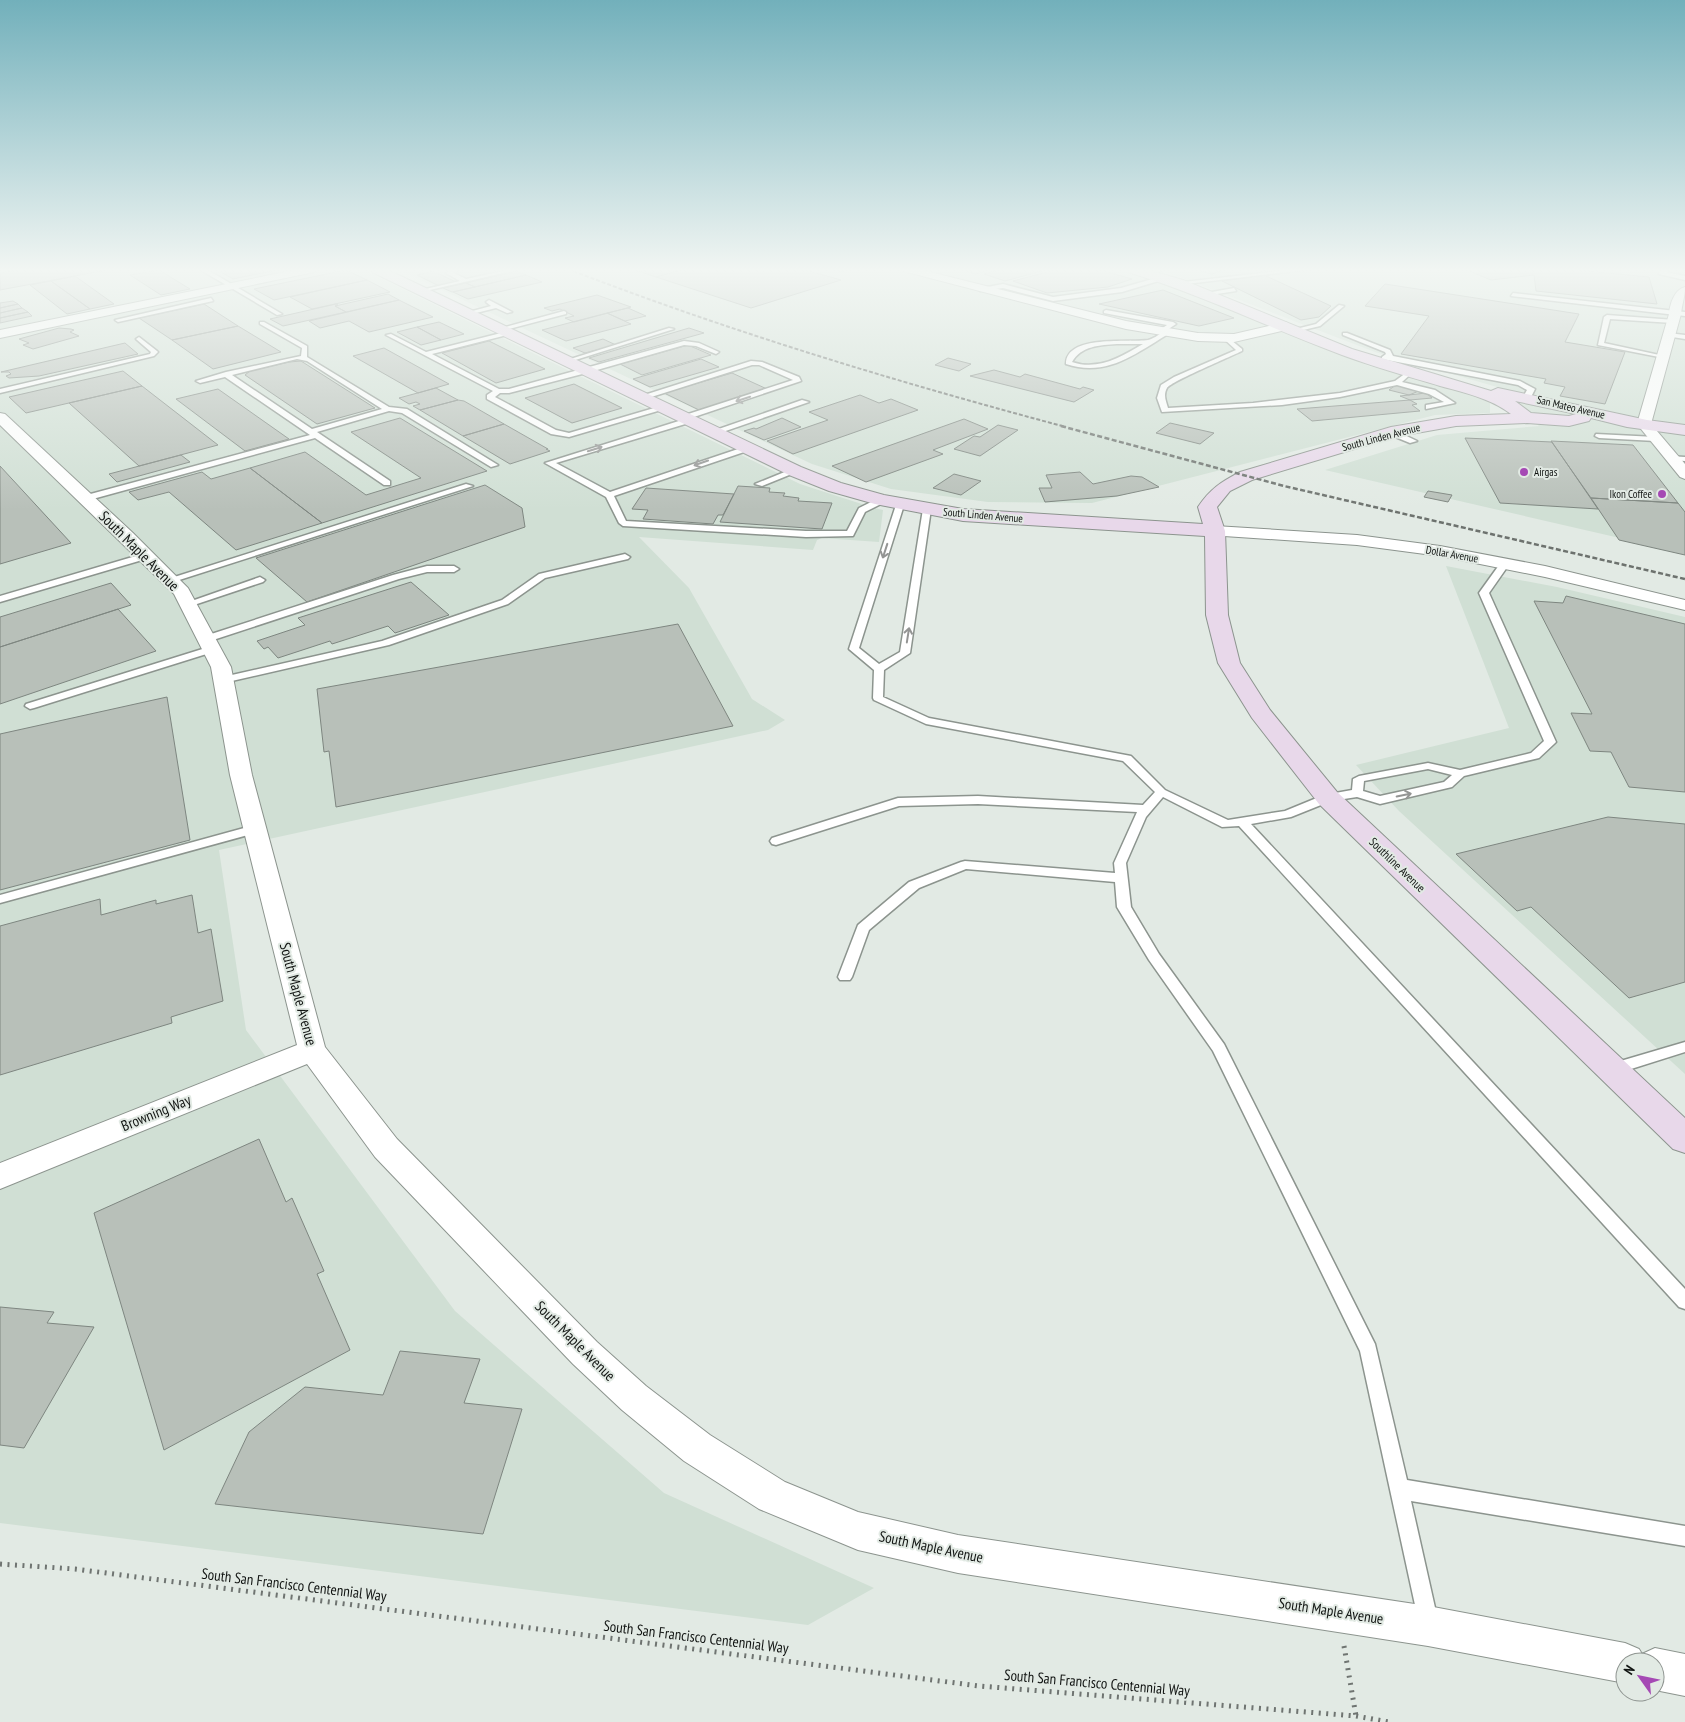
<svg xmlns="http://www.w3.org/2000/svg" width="1685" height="1722" font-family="'PT Sans Narrow',sans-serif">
<rect width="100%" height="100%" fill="#e2eae4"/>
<path fill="#d0dfd4" d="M0 269H362L800 484 874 508 883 510 879 542 822 538 817 540 813 550 639 537 689 588 752 699 785 720 768 730 219 850 246 1030 455 1311 664 1493 874 1588 808 1625 0 1523Z
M397 269H1121L1170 285 1369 366 1454 387 1490 403V413L1435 415 1092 503 988 502 891 489 812 464Z
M1159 269H1685V553L1325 470 1437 435 1539 426 1497 387 1375 352Z
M1446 566 1557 587 1685 617V1074L1399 811 1356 765 1509 728Z"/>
<path fill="#b8c0b9" stroke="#7e8680" d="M24 269H112L0 290V273Z
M216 269H281L233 279Z
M632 269H684L656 277Z
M684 269H802L841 280 751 308 656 277Z
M959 269H991L976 274Z
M1002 269H1049L1005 281 984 274Z
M1059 269H1097L1132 279 1108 287 1047 293 1013 281Z
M1192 269H1227L1212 274Z
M1464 269H1593L1577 270 1649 277 1657 304 1536 291 1534 275 1491 280Z
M159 270 190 289 161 295 130 275Z
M346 270 367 280 274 300 254 289Z
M433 271 456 282 439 286 417 275Z
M517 271 526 275 475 287 466 283Z
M526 275 542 282 468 299 453 292Z
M1264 275 1331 306 1319 317 1301 320 1222 281Z
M75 276 114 304 90 309 51 281Z
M367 280 390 292 312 309 290 297Z
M51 281 90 309 67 314 30 285Z
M466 283 475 287 452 292 443 288Z
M1385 284 1579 314 1565 342 1625 352 1605 404 1560 396 1565 387 1544 383 1546 379 1401 354 1429 316 1365 306Z
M1163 290 1234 318 1199 326 1099 304Z
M388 294 399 300 346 312 335 306Z
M597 295 631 307 574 322 565 318 574 316 560 309 552 311 544 308Z
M399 300 433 317 369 332 349 321 320 328 309 321Z
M13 301 18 304 0 308V303Z
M18 304 22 308 0 313V308Z
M204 304 238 326 172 340 139 318Z
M336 304 338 305 335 306 346 312 283 326 270 319Z
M22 308 28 312 0 318V313Z
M628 308 646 316 625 321 607 313Z
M28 312 32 316 0 323V318Z
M607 313 631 324 566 341 542 330Z
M439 322 464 334 441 340 417 327Z
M238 326 281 352 213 369 172 340Z
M417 327 441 340 421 345 397 332Z
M59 328 71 329 74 330 70 332 79 336 33 349 23 345 29 343 19 339Z
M689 328 704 333 599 362 589 358Z
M603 339 616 345 585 353 573 348Z
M489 341 545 369 496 383 442 353Z
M125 343 138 354 39 376 9 378 6 376 11 374 9 372H1Z
M688 345 711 355 642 375 620 364Z
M384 348 449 384 418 393 353 356Z
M948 358 971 364 959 371 935 365Z
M701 359 719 367 650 387 633 379Z
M301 361 375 408 317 424 245 375 250 371 289 362Z
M994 370 1020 377 1025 374 1080 389 1083 387 1094 390 1074 402 970 376Z
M123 371 142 386 26 413 9 397Z
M732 373 767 389 699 410 664 393Z
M574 384 622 408 572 423 525 398Z
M1397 384 1419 391 1409 395 1389 390Z
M142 386 218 445 139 466 69 403Z
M436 388 458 400 420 410 413 406 420 404 416 402 409 404 399 398Z
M218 389 289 439 245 451 176 399Z
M1426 393 1432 398 1410 400 1400 396Z
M860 395 879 403 891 399 918 410 793 454 767 441 828 420 809 412Z
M458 400 464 401 504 424 463 436 420 410Z
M1410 400 1417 404 1412 405 1420 411 1312 421 1297 409Z
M400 418 487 471 322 523 250 468 305 452 366 495 421 478 351 432Z
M782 418 801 427 764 440 744 431 754 428 756 429Z
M964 419 988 429 933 450 943 454 866 482 832 466Z
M1170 423 1214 433 1200 444 1156 433Z
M504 424 548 449H546L550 451 510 464 463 436Z
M998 425 1018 430 980 456 954 449 974 436 980 437Z
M1465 438 1552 442 1598 509 1500 503Z
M1551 441 1633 445 1678 503 1591 498Z
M181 455 190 462 117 482 109 474Z
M0 466 71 543 0 564Z
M250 468 322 523 236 550 169 492 138 500 129 492 202 472 211 479Z
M1080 472 1093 484 1131 476 1142 477 1159 487 1117 496 1045 502 1039 488H1052L1046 475Z
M954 474 981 481 961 495 933 488Z
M485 485 522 508 525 527 307 602 256 558Z
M738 486 770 488 769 492 785 493 783 496 799 498 798 501 832 503 822 529 720 522Z
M646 488 734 494 723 515H718L713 524 643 519 648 510 632 509Z
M1428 491 1452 495 1448 502 1424 497Z
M1591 498 1678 503 1685 512V555L1619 540Z
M411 582 449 615 395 633 388 626 332 644 330 641 278 658 268 647 264 649 257 641 305 625 298 618Z
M111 583 131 605 0 647V617Z
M1566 596 1685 624V792L1629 787 1611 752 1590 751 1571 713 1592 714 1534 601 1563 603Z
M118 609 156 651 0 704V647Z
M678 624 733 726 336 807 329 751 324 752 317 689Z
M167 697 190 840 0 890V734Z
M1608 817 1685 824V982L1629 998 1531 907 1517 911 1456 854Z
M192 895 198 933 211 929 223 1001 171 1017 172 1023 0 1075V926L100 899 101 915 156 900V904Z
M259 1139 286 1202 292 1198 324 1271 317 1274 350 1350 164 1450 94 1213Z
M0 1307 54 1312 47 1323 94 1327 24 1448 0 1445Z
M400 1351 480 1359 464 1403 522 1409 483 1534 215 1504 249 1432 305 1387 383 1395Z"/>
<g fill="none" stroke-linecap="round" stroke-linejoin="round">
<defs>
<path id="lane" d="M199 269H206L282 314 277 315Z
M453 269H460L454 273 466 279 512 269 517 270 421 292V290L460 281 446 273Z
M834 269H847L844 271Z
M1157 269H1167L1145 275 1142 273Z
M1296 269H1312L1178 285 1175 283Z
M1664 269H1670L1666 272 1685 276V280L1659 274V272Z
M1163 276 1165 279 1122 292 1053 301 1003 288 980 291 977 289 1003 284 1053 297 1121 288Z
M1234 288 1236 291 1204 296 1201 294Z
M1513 293 1685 312V316L1511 296Z
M211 298 213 301 118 322 115 320Z
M489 300 512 312 507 313 496 308 468 315 465 313 491 306 486 302Z
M1339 305 1344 306 1320 326 1295 332 1292 330 1316 324Z
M1106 310 1173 322 1176 324 1167 330 1170 331V333C1136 353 1107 378 1066 364 1066 334 1129 343 1148 340 1153 339 1158 335 1162 333L1158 331 1167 325 1104 313V311ZM1117 344H1143C1121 357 1098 371 1072 362 1081 346 1100 345 1117 344Z
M564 311 566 312V314L501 331 498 329Z
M1607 315 1675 320 1676 321 1673 323 1610 319 1604 343 1664 356V358L1598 345 1604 317Z
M260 322H264L307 346V357L389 407 407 409 498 465 491 467 402 413 389 411 317 432 390 481V485H384L315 438 89 500H83V496L310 435 225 377 200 383 196 381 226 372 301 356 302 348 260 324ZM297 359 307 361 382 409 312 429 232 375Z
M669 328 674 329 569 362 564 361Z
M509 331 511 332V334L432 354 499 389H509L684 341 699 343 719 352 716 354 696 346 684 345 590 372 509 393H500L495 397 556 430 569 433 661 406 668 408 569 437 551 434 487 399V395L493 391 386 335 391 334 426 352Z
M1343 333H1347L1390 350 1393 356 1520 381 1535 389 1530 399H1527L1523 397 1527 390 1518 385 1382 359V357L1386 354 1385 352 1343 335Z
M1668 333 1685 335V339L1666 336V334Z
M1226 336 1242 349V351C1230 357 1172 381 1167 388 1163 395 1166 401 1168 408L1253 403 1340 393 1395 381 1410 370 1413 372 1402 382 1435 390 1455 403 1426 409V405L1444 402 1429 394 1397 385 1340 397 1282 405 1162 412 1157 398 1161 385 1174 377 1236 350 1224 339 1223 338Z
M139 337 157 351 158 352 154 356 0 393V389L150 354 151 352 136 339Z
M751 361 762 362 799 377 801 381 691 418 692 422 556 463 610 492 747 446H750V450L614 496 626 521 806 531H847L859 508 879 498H885V502L865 512 853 536 806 537 623 526 619 523 606 497 545 463 682 420V416L793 380 759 365H752L645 399 638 397Z
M802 400 809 402 717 434 710 432Z
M1388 430H1394L1417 441 1410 443 1388 434Z
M1596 434 1656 437 1660 439 1656 441 1599 438 1595 436Z
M1669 456 1685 457V461L1669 460Z
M792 469 799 471 762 486 755 484Z
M466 484 473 486 173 582H167L165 580Z
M900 502 904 505 859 648 879 664 900 652 923 509 927 506 931 509 910 653 884 670 883 697 929 718 1131 756 1165 790 1228 820 1285 811 1324 795 1352 790 1353 779 1359 776 1428 763 1460 770 1531 753 1544 741 1479 593 1502 561H1508L1510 563 1489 593 1556 742 1554 744 1539 758 1464 776 1452 787 1380 804 1357 797 1331 801 1291 817 1251 824 1685 1289V1309L1679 1307 1239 826 1222 827 1163 797 1146 817 1126 863 1131 907 1159 954 1224 1044 1375 1344 1407 1480 1685 1526V1546L1411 1501 1438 1621 1434 1628 1427 1632 1420 1628 1360 1351 1213 1051 1149 960 1117 907 1115 882 966 869 919 888 869 930 852 977 850 980H840L838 977 858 925 909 882 961 862 965 861 1115 873 1114 863 1137 812 978 804 899 806 776 845 772 844 770 841 772 838 898 798 978 796 1143 805 1155 792 1123 761 926 724 874 700 873 698 874 670 849 649 896 505ZM1428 769 1452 775 1444 782 1380 796 1363 791 1364 781Z
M146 553 149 554V558L0 602V596Z
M625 554 630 557 628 559 545 578 508 604 389 645 223 683 218 680 223 677 382 641 502 600 539 574Z
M427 566H454L459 569 454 572H427L399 579 210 641H202L201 639 202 637 393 575Z
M260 577 265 580 263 582 191 606H185L183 604Z
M212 646 216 647V651L34 708 30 709 25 706 26 704Z
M255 825 259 826 261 829 259 832 0 903V895Z
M1685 1042V1052L1612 1075 1607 1073 1605 1069 1607 1065Z"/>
<path id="street" d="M300 269H320L314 272 0 338V330Z
M901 269H918L1126 321 1198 333 1234 334 1286 322 1292 326 1290 329 1234 342 1198 341 1126 329 903 271Z
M1685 287C1685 297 1682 304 1681 314L1651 424 1685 464V479L1680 477 1637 424 1669 314C1670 304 1674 290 1685 287Z
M0 413 5 414 133 533 188 588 231 667 252 775 325 1047 397 1139 597 1342 646 1386 710 1435 785 1482 858 1512 958 1535 1428 1606 1625 1643 1639 1649 1642 1654 1655 1648 1685 1654V1696L1655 1690V1662H1625V1683L1428 1646 958 1573 858 1550 759 1509 684 1461 622 1410 573 1364 375 1157 307 1064 0 1189V1163L297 1045 230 775 211 667 174 594 0 425Z
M1215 526 1357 535 1440 546 1545 566 1685 600V610L1545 577 1440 556 1357 545 1209 535 1207 531 1209 527Z"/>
<path id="secondary" d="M371 269H386L801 467 841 483 884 495 963 509 1203 524 1198 507C1210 489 1221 482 1240 472L1391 427 1456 416 1511 414C1490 398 1465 393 1440 386 1407 376 1374 367 1342 355 1270 328 1202 295 1128 272L1127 269H1145L1183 280 1352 349 1491 391 1498 388 1647 420 1685 425V435L1627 427 1591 418 1589 421 1569 426 1527 423 1456 426 1394 437 1252 480 1230 491 1217 507 1225 531 1228 615 1240 663 1270 710 1337 792 1685 1118V1153L1673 1149 1319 804 1252 718 1218 663 1206 615 1205 536 963 521 875 504 829 491 789 475 372 272ZM1515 401 1576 414 1569 416 1531 413Z"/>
</defs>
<use href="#lane" stroke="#8c948e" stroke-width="3"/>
<use href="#street" stroke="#8c948e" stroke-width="2"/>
<use href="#secondary" stroke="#8c948e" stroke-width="2"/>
<path stroke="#6f7471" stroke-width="5" stroke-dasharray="2 5.5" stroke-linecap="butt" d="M0 1564 75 1569 979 1686 1356 1716 1389 1722
M1344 1646 1356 1716"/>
<use href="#lane" fill="#fff" fill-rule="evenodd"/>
<use href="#street" fill="#fff" fill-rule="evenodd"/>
<use href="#secondary" fill="#e8d8ea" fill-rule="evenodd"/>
<path stroke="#6d726e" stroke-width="2" stroke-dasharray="4 2" stroke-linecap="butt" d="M568 269C731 332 897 382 1066 427"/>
<path stroke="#6d726e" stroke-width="2.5" stroke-dasharray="5 2.5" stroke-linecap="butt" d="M1061 426 1284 486 1685 579"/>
</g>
<defs><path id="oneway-shaft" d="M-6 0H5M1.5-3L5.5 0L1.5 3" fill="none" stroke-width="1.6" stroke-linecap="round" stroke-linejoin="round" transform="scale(1.25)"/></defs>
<g stroke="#949594">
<use href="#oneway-shaft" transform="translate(743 399) rotate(162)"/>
<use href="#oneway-shaft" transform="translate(595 449) rotate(-17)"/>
<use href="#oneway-shaft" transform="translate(701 463) rotate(161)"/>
<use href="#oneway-shaft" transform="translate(885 551) rotate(108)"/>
<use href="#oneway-shaft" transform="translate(908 635) rotate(-81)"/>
<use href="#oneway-shaft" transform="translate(1404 795) rotate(-12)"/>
</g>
<linearGradient id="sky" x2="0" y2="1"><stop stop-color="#72b0bb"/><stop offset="0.53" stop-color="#f2f6f3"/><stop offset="1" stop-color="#f2f6f3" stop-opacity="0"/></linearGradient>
<rect width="1685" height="510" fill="url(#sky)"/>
<g fill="#a549b4" stroke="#e2eae4" stroke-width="2">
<circle cx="1524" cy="472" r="5"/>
<circle cx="1662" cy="494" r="5"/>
</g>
<g text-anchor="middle" stroke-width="4" stroke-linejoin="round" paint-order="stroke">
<g font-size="11" fill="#111412" stroke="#e2eae4">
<text transform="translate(1571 407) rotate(13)" y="4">San Mateo Avenue</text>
<text transform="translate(1381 437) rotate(-15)" y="4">South Linden Avenue</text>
<text transform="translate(983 515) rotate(5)" y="4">South Linden Avenue</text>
<text transform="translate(1452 554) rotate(10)" y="4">Dollar Avenue</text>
</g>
<g font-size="11" fill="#111412" stroke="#e2eae4" text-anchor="start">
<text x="1534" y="476">Airgas</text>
<text x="1652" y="498" text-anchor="end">Ikon Coffee</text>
</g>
<g font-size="12" fill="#111412" stroke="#e2eae4">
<text transform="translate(1397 865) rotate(44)" y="4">Southline Avenue</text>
</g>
<g font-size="15" fill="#111412" stroke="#e2eae4">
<text transform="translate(139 551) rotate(45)" y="5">South Maple Avenue</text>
<text transform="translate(298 994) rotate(75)" y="5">South Maple Avenue</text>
<text transform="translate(156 1113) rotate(-22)" y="5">Browning Way</text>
<text transform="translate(575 1341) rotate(45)" y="5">South Maple Avenue</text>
<text transform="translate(931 1547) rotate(12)" y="5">South Maple Avenue</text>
<text transform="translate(294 1585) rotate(7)" y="5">South San Francisco Centennial Way</text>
<text transform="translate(1331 1611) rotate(9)" y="5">South Maple Avenue</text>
<text transform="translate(696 1637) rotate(7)" y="5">South San Francisco Centennial Way</text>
<text transform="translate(1097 1683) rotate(5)" y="5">South San Francisco Centennial Way</text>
</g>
</g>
<g transform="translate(1640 1677) rotate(303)"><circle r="24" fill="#e2eae4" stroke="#8e9490"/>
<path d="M0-4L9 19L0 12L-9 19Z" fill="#a549b4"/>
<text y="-8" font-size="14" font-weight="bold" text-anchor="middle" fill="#111412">N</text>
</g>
</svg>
